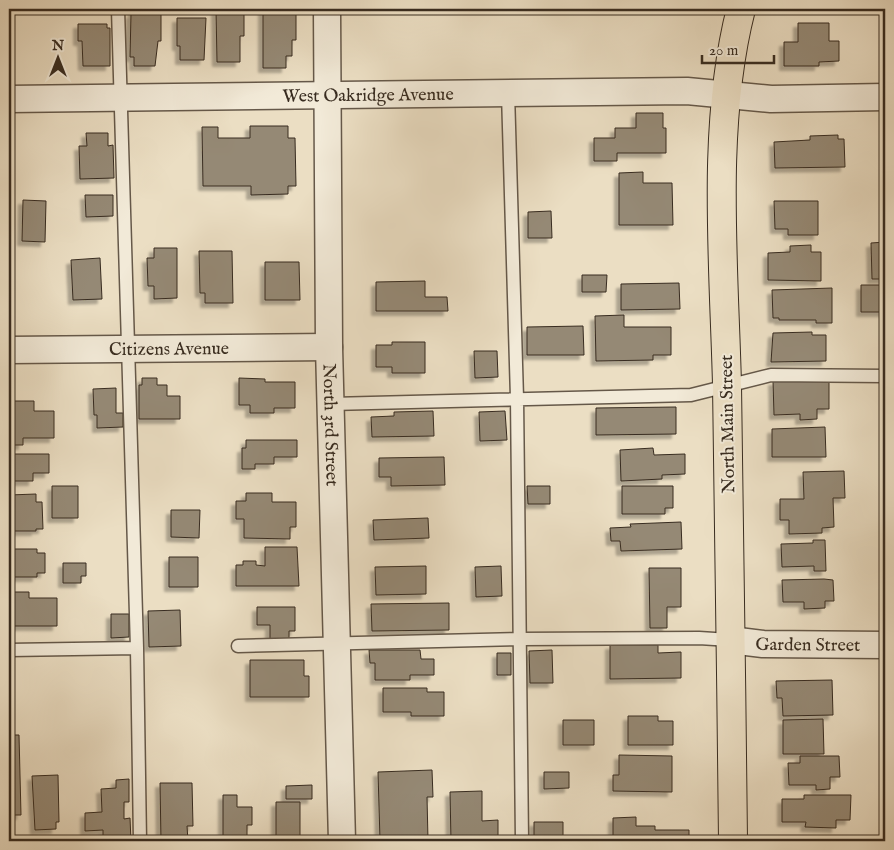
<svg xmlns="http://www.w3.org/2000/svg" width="894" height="850" font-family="'IM FELL English',serif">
<defs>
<filter id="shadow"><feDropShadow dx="-4.5" dy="4.5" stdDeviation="1" flood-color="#0004"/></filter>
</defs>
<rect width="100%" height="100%" fill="#ebdec3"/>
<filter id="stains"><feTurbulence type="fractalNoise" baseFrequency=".004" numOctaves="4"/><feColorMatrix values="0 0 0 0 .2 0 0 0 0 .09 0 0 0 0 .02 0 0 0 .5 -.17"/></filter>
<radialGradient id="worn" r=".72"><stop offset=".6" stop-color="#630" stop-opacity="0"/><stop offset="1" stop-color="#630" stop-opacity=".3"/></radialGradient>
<path fill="#958975" stroke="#382c20" filter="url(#shadow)" d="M133 9H153V14H161V41H158L155 66H134V57H130L131 14H133Z
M263 9H296V40H292V56H286V68H263Z
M216 10H244V36H240V62H217Z
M177 18H206L204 60H180V46H177Z
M798 23H829V41H839V61L819 62V66H784V42H798Z
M78 24H107V28H110V66H83L82 41H78Z
M636 113H663V128H666V153H617V161H594V138H615V128H636Z
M250 126H288V138H295L296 186H288V194L251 195V186H203L202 127H218V138H250Z
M86 133H108V146L113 145 114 178 80 179 79 146H87Z
M838 135V139H844L845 167 775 168 774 142 810 140V136Z
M643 172V183H672L673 225H619V173Z
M85 195H113V216L86 217Z
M23 200 46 201 45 242 22 241Z
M774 201H818V235H788V229H775Z
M551 211 552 238H528V212Z
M885 242V279H872L871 243Z
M811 245V252H821V281L768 280V253L790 252V246Z
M154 248H177V298L154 299V286H148L147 258H154Z
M199 251H232L233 303H205V293H200Z
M100 258 102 299 73 300 71 260Z
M265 262H299L300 300H265Z
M582 275H607L606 292H582Z
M425 281V297H447L448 311H376V282Z
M679 283 680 309 621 310V284Z
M861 285H885V312H861Z
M832 288V323H816V320H779V318H773L772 290Z
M624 315V327H671V355H653V360L596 361 595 316Z
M583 326 584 355H527V327Z
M812 332V335H826V361L771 362 773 333Z
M392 342H425V373H392V367H376V345H392Z
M474 351H497L498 377 475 378Z
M142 378H157V385H167V396H180V419H139V385H142Z
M239 378 265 379V382H295V408H274V413H250V405H239Z
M829 380V409H817V419L800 420V414L774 415 773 381Z
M116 388V413H123V427L97 428V415H94L93 389Z
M11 401H34V411H54V438H23V445H9V409H11Z
M676 407V434L596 435V408Z
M433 411 434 436 372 437 371 417 394 416V412Z
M505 411 507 440 480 441 479 412Z
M825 427 826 457H772V429Z
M246 440H297V457H274V464H255V469H242V448H246Z
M653 448 654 455 685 454V474L662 475V479L621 481 620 450Z
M13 454H49V473H33V481H9V464H13Z
M444 457 445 485 391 486V477H379V458Z
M844 471 845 498H833L834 527 822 528V533L789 534V520H780V499H804L803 472Z
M52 486H78V518H52Z
M527 486H550V504H528Z
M622 486H673V508H665V514H622Z
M246 493H272V502H296V527H290V539L244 538V519H236V501H246Z
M36 494V502H42L43 529H36V531H9V495Z
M171 510H200L199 538 171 537Z
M428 518 429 538 374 540 373 520Z
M681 522 682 549 621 551 620 541H611L610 528 631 527 630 524Z
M813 540H825L826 571H814V566L782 567 781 544 813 543Z
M265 547H297L299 586H236V565H243V561H256V565L265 566Z
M9 549H37V553H45V573H37V577H9Z
M169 557H198V587H169Z
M63 563H86V576H81V583H63Z
M426 566V594L376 595 375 567Z
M501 566 502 596 476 597 475 567Z
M649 568H681V607H667V628H650Z
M824 579 833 580 834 601H825V608L804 609V602H783L782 580Z
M9 592H29V598H57V626H9Z
M449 603V630L372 631 371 604Z
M257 607H295V631H289V642H270V625H257Z
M180 610 181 646 149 647 148 611Z
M111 614H129V637L111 638Z
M610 645H658V653L681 652V678L610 679Z
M369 650H420L421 659H434V675H410V680H375V663H370Z
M552 650 553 683H530L529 651Z
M497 653H511V675H497Z
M250 660H304V676H309V697H250Z
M832 680 833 715 783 716 782 698H777L776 681Z
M383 688H427V692H444V716H411V712H383Z
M628 716H658V721H673V745H628Z
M823 719 824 754H783V720Z
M563 720H594V745H563Z
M9 735H19L21 815H9Z
M619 755 672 756V792L613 791V775H619Z
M800 756H839L840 777H830V789L816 790V785H789L788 763H800Z
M432 770 433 797H427L428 840H380L378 772Z
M544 772H569V788L544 789Z
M58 775 59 822H56V829L35 830 32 776Z
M129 779V802H124V819L130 818 131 841H103V830L85 831V813L102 812 101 789 116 788V780Z
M160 783H192L193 826H187L188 841H161Z
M312 785V799H286V786Z
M482 791V821L498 820V841H451L450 792Z
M223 795H237V807H252V825H247V841H223Z
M804 795H851L850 820H836V828L805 827 806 822H782V799H804Z
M276 802H300V841H276Z
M636 817V826H655V830H689V841H613V818Z
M534 822H563V836H573V841H534Z"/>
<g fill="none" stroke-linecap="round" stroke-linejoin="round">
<defs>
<path id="lane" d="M118 9 137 648 140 841
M508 93 517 398 522 841
M331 404 691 395 771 375 885 376
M238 646 521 639 699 638 730 640
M9 650 137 648"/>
<g id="street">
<path id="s1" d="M327 9 329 347 342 841"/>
<path id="s2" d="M9 99 687 91 771 99 885 97"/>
<path id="s3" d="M9 350 329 347"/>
<path id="s4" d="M730 640 763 644 885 645"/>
</g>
<path id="primary" d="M733 841C731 689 730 537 727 385 724 264 711 126 741 9"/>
</defs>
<use href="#lane" stroke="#655849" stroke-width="15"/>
<use href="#street" stroke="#655849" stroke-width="29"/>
<use href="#primary" stroke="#382c20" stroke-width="30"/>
<use href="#lane" stroke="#f2ead8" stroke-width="12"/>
<use href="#street" stroke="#f2ead8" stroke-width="26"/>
<use href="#primary" stroke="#ebdec3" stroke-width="28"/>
</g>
<g text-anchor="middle" stroke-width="4" stroke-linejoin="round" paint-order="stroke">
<g font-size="18" fill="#382c20" stroke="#f2ead8">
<text dy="6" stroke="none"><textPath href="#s2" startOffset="359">West Oakridge Avenue</textPath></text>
<text dy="6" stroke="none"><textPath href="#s3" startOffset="160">Citizens Avenue</textPath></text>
<text transform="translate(727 424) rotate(-91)" y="6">North Main Street</text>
<text dy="6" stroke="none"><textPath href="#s1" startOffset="416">North 3rd Street</textPath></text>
<text dy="6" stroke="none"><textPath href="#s4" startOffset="78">Garden Street</textPath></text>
</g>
</g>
<rect width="894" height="850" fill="none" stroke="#ebdec3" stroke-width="30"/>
<rect x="10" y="10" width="874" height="830" fill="none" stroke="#382c20" stroke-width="2.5"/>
<rect x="15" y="15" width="864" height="820" fill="none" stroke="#382c20"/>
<g transform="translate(58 58)" stroke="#f2ead8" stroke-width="4" paint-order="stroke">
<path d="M0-4L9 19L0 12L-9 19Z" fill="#382c20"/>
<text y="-8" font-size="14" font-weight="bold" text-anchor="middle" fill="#382c20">N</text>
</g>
<path d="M702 55v8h72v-8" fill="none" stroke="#382c20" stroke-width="2.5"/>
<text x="709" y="55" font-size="15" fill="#382c20" stroke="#f2ead8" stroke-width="4" paint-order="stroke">20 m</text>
<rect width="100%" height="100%" filter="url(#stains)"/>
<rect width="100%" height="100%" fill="url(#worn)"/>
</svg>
